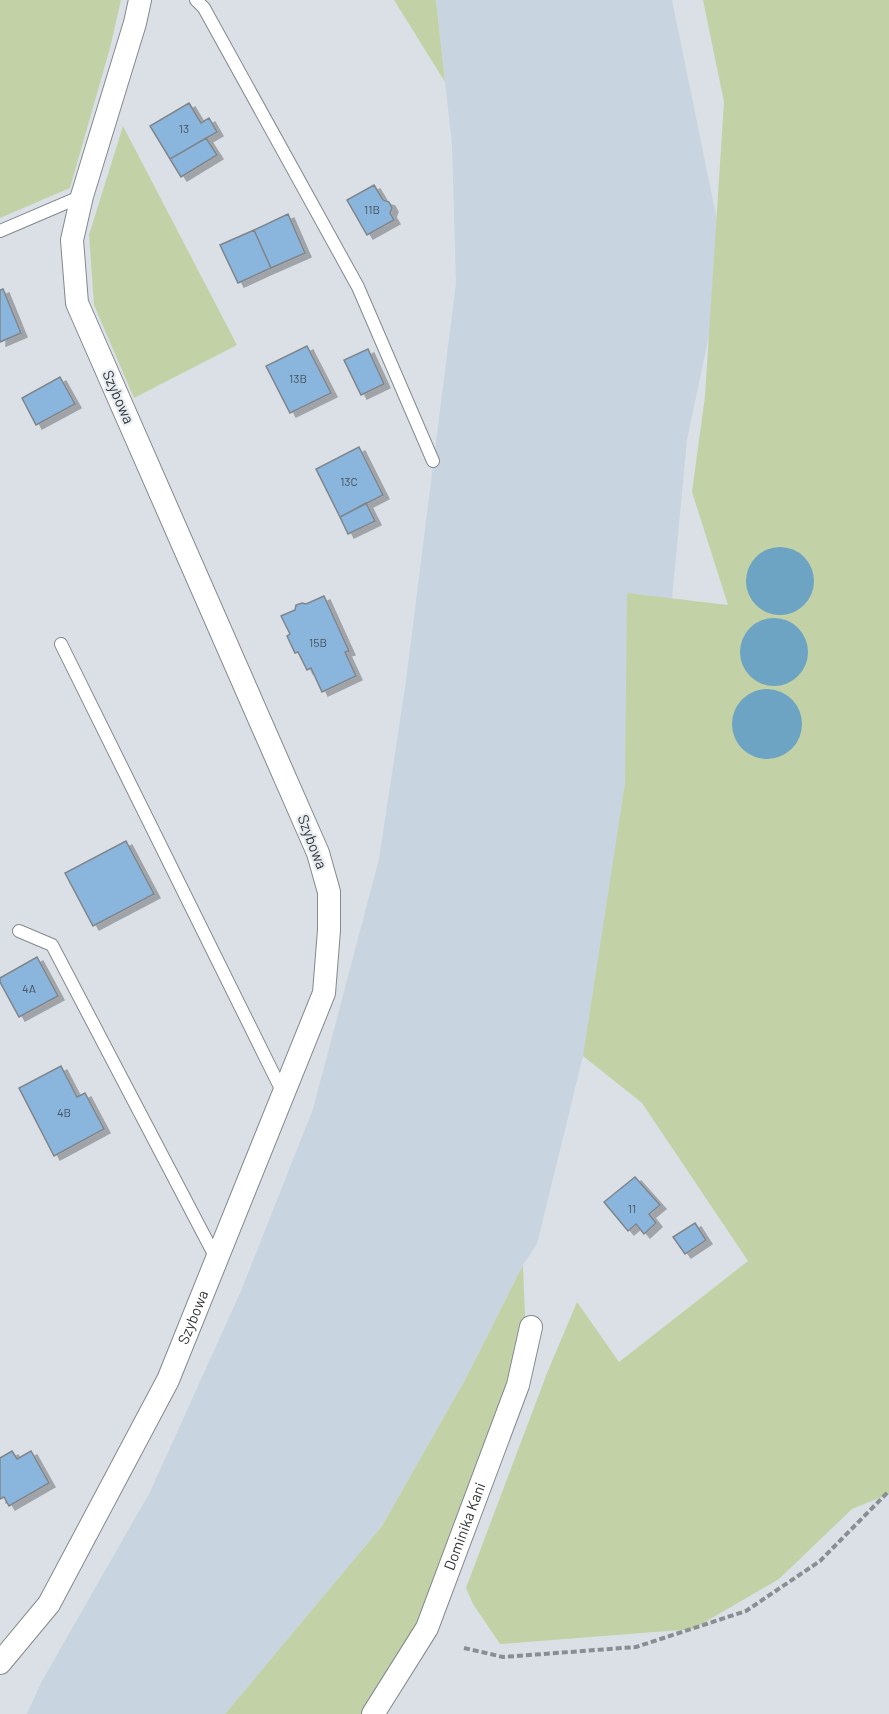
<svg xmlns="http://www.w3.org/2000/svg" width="889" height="1714" font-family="Barlow,sans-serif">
<defs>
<filter id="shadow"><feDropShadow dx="6" dy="4" stdDeviation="0" flood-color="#0004"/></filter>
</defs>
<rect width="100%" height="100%" fill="#dae0e6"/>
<path fill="#c8d4df" d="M436 0H672L725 259 687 440 664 683 634 874 583 1056 537 1244 523 1265 466 1378 382 1526 225 1714H27L42 1681 150 1492 241 1291 313 1109 379 859 406 681 456 283 452 144Z"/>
<path fill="#c3d2a6" d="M0 0H121L110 48 70 188 0 218Z
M394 0H436L445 82Z
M703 0H889V1494L852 1509 779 1579 693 1629 500 1644 473 1604 466 1588 547 1373 577 1302 619 1362 748 1261 642 1103 583 1056 625 783 627 593 728 605 692 492 705 396 724 102Z
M123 126 237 345 134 398 94 305 89 235Z
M523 1265 526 1339 430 1601 362 1714H225L382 1526 466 1378Z"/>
<path fill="#6da3c3" d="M746 581a34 34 0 1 1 68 0a34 34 0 1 1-68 0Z
M740 652a34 34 0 1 1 68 0a34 34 0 1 1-68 0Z
M732 724a35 35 0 1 1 70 0a35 35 0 1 1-70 0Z"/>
<path fill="#8ab5dd" stroke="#80858a" stroke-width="1.5" filter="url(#shadow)" d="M189 103 201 123 209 118 217 132 170 159 150 126Z
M206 138 217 155 181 177 170 159Z
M374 185 383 200 389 202 392 208 390 213 394 220 367 235 347 200Z
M288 214 305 253 271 268 254 230Z
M254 230 271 268 238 283 220 245Z
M3 289 21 333 0 342V290Z
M307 346 331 393 290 413 266 366Z
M368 349 384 384 361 395 344 360Z
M60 377 75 404 36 425 22 398Z
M359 447 383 495 340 517 316 469Z
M366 503 375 521 348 534 340 517Z
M324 596 349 651 345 652 356 676 322 692 311 668 307 670 298 652 295 653 287 636 290 634 281 616 295 610 296 605 302 603 306 604Z
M126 841 154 894 93 926 65 873Z
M37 957 58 996 19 1017 0 982V978Z
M61 1066 77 1097 85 1093 104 1129 54 1156 19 1088Z
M635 1177 660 1205 649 1214 656 1223 644 1234 636 1224 628 1231 604 1202Z
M695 1223 706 1240 685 1254 673 1237Z
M12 1451 17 1459 31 1451 49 1483 9 1506 4 1497 0 1499V1458Z"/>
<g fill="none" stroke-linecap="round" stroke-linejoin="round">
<defs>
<path id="lane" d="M196 0 204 8 358 287 433 461
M0 231 82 196
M61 644 283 1093
M19 931 52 945 217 1260"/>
<g id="street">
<path id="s1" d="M0 1663 49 1604 168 1380 324 993 329 930V892L318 853 77 303 72 240 82 196 135 23 140 0"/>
<path id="s2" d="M373 1714 427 1628 518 1385 531 1327"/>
</g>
</defs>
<use href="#lane" stroke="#84898f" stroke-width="14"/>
<use href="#street" stroke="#84898f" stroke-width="24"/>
<path stroke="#8a8e92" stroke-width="4" stroke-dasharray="6 3" stroke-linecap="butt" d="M464 1648 503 1657 636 1647 746 1611 820 1561 889 1491"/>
<use href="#lane" stroke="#fff" stroke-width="12"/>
<use href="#street" stroke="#fff" stroke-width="22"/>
</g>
<g text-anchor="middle" stroke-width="4.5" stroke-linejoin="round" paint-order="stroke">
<g font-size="12" fill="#485460">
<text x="184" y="133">13</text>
<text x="372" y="214">11B</text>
<text x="298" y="383">13B</text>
<text x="349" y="486">13C</text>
<text x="318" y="647">15B</text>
<text x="29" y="993">4A</text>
<text x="64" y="1117">4B</text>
<text x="632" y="1213">11</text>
</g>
<g font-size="15" fill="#323436" stroke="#e7edf3">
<text transform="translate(118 397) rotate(66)" y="5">Szybowa</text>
<text transform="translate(312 842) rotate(69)" y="5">Szybowa</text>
<text dy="5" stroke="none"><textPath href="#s1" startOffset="398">Szybowa</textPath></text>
<text dy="5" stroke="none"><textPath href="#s2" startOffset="210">Dominika Kani</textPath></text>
</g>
</g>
</svg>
